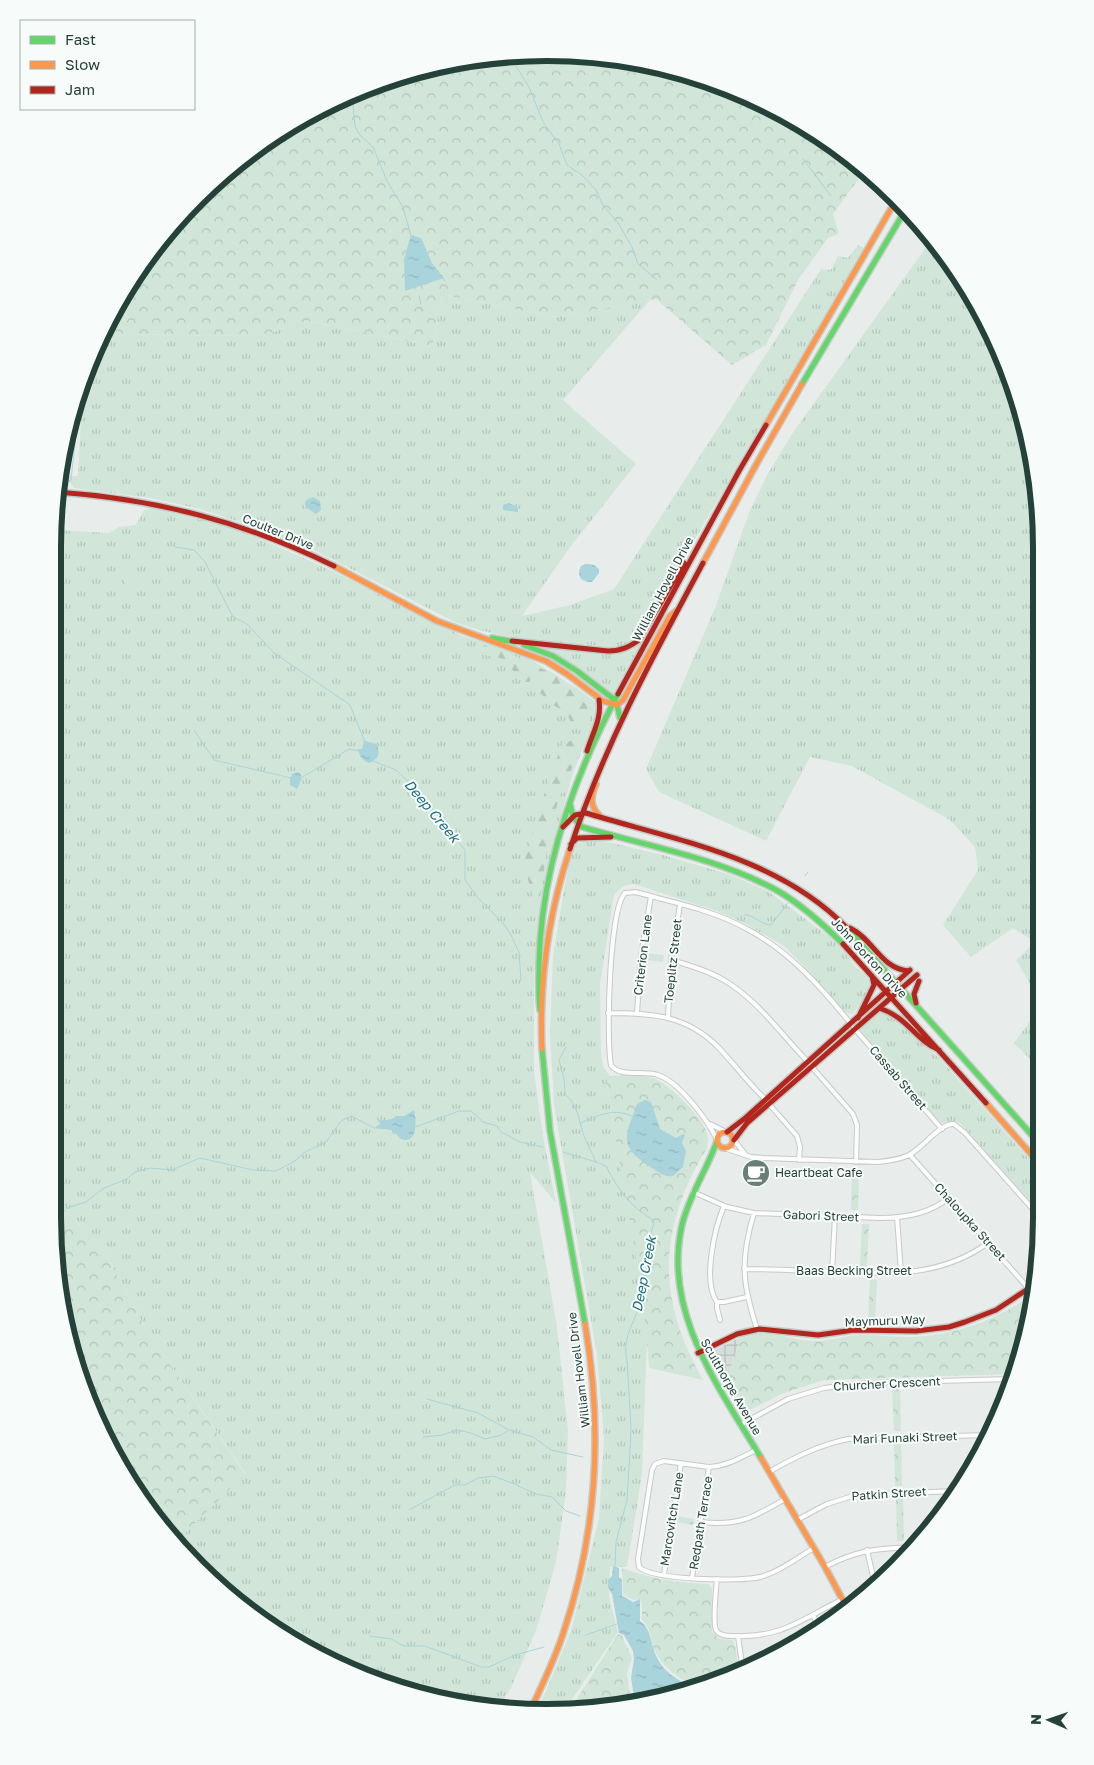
<svg xmlns="http://www.w3.org/2000/svg" width="1094" height="1765" font-family="'Golos Text',sans-serif">
<defs>
<pattern id="industrial-grid" width="8" height="8" patternUnits="userSpaceOnUse" patternTransform="scale(1.25)"><rect width="8" height="8" fill="#d6dedb"/><path d="M0 4h8M4 0v8" fill="none" stroke="#b8c0bd"/></pattern>
<pattern id="grass-tufts" width="24" height="20" patternUnits="userSpaceOnUse" patternTransform="scale(1.25)"><rect width="24" height="20" fill="#d1e6d8"/><path d="M3 7l-1-3M5 7V3M7 7l1-3M15 17l-1-3M17 17v-4M19 17l1-3" fill="none" stroke="#b3c6ba"/></pattern>
<pattern id="forest-firs" width="22" height="20" patternUnits="userSpaceOnUse" patternTransform="scale(1.25)"><rect width="22" height="20" fill="#d1e6d8"/><path d="M5 1l3.5 6h-7zM16 11l3.5 6h-7z" fill="#b3c6ba"/></pattern>
<pattern id="park-crowns" width="20" height="18" patternUnits="userSpaceOnUse" patternTransform="scale(1.25)"><rect width="20" height="18" fill="#d1e6d8"/><path d="M2 6a3 3 0 1 1 6 0M12 15a3 3 0 1 1 6 0" fill="none" stroke="#b3c6ba"/></pattern>
<pattern id="water-ripples" width="26" height="14" patternUnits="userSpaceOnUse" patternTransform="scale(1.25)"><rect width="26" height="14" fill="#a9d4db"/><path d="M2 4q2-2 4 0t4 0M15 11q2-2 4 0t4 0" fill="none" stroke="#91b7bd"/></pattern>
</defs>
<rect width="100%" height="100%" fill="#e8edeb"/>
<path fill="url(#industrial-grid)" d="M737 1339 739 1343 726 1382 710 1356 711 1352Z"/>
<path fill="url(#grass-tufts)" d="M932 239 975 300 1025 419 1040 514 1038 997 1016 960 1035 942 1013 928 971 957 943 925 978 870 975 847 950 820 852 766 810 757 766 841 659 792 646 769 715 608 749 513 767 475 794 431Z
M858 245 864 248 641 632C636 638 631 643 623 646 611 649 596 645 584 644 540 641 497 638 455 622L310 548 249 525 200 509 150 498 74 488 69 481V476H78L81 418 112 329 121 334 261 336 306 321 432 346 442 296 445 295 555 317 650 300 563 400 636 464 568 550 522 616 570 605 614 589 821 269 831 270 838 256 848 258Z
M153 508 233 528 272 544 335 572 460 635 523 655 578 689 598 704 597 719 582 750 572 776 547 869 534 971V1071L543 1136 556 1203 530 1172 557 1327 568 1431 566 1492 556 1562 537 1628 511 1688 498 1708 451 1703 388 1686 328 1661 246 1610 176 1541 245 1473 146 1329 108 1258V1255L66 1212 57 1182V530L109 533 119 527 136 525 144 510Z
M641 642H642L613 694 570 664 544 648 619 653 633 648Z
M599 840 663 855 731 875 769 892 831 938 843 950 857 969 866 976 869 981 870 987 867 995 853 1014 844 1012 801 963 784 946 744 923 717 911 634 884 623 886 614 895 600 984 601 1053 603 1066 610 1076H606L612 1120 649 1283 642 1474 627 1567H610L609 1597 618 1632 564 1711 537 1712 571 1631 599 1518 604 1439 597 1355 554 1105 550 1034 553 956 564 889 573 847 576 843Z
M1038 1010V1067L1014 1043Z
M884 1012C909 1024 917 1040 938 1057L1038 1169V1211L960 1123C952 1119 947 1125 940 1122L868 1041 861 1031V1025L878 1013Z"/>
<path fill="url(#forest-firs)" d="M477 645H484L499 649 558 676 587 705 590 728 571 722 566 712 553 705 538 691 535 679 531 675 530 682H524L501 658 476 653Z
M581 737 582 745 558 801 548 842 541 893 538 901 535 904 528 880 525 859 538 812 562 744Z"/>
<path fill="url(#park-crowns)" d="M579 54 675 69 765 103 848 155 865 170 833 214 839 234 828 238 798 280 766 345 732 365 656 299 555 317 445 295 442 296 432 346 306 321 261 336 121 334 112 329 118 319 122 303 155 246 221 175 300 119 388 79 482 57Z
M645 953 664 955 663 962 644 960Z
M606 1076C621 1076 639 1074 653 1078 669 1083 702 1117 707 1133 709 1138 708 1143 707 1148 658 1229 656 1297 703 1380L649 1368C643 1269 619 1174 606 1076Z
M852 1168H859L858 1210H851Z
M57 1182 66 1212 108 1255V1258L146 1329 245 1474 177 1541 155 1519 104 1437 79 1377 57 1283Z
M862 1224H869L867 1266H860Z
M870 1279 877 1280 875 1322H868Z
M1029 1297 1032 1301 1013 1374 824 1380 784 1393 746 1412 743 1411 726 1382 739 1344 737 1339C771 1327 785 1340 816 1341 830 1341 844 1336 858 1335 876 1335 893 1337 911 1337 955 1335 993 1321 1029 1297Z
M892 1388H900L901 1431H894Z
M901 1443 902 1486H895L894 1444Z
M896 1499H903L904 1541H897Z
M677 1516 694 1519 693 1525 676 1522Z
M622 1568C650 1579 680 1583 709 1584L712 1589V1631L719 1639 732 1640C738 1649 735 1660 741 1669L706 1686 698 1688C678 1677 664 1670 654 1649 649 1637 652 1629 642 1620V1604L640 1599 634 1600 623 1595Z
M618 1634 622 1636 632 1658 627 1672 631 1704 612 1708 569 1711Z"/>
<path fill="#d1e6d8" d="M123 578a7 7 0 1 1 14 0a7 7 0 1 1-14 0Z"/>
<path fill="url(#water-ripples)" d="M411 235 421 238 432 263 444 278 405 291 404 259Z
M313 497 320 501 321 510 316 514 306 507 305 502 308 499Z
M509 503 518 508V512L503 510V505Z
M585 564 594 565 599 569V573L592 582C581 583 576 575 581 566Z
M364 741 377 744C380 755 379 757 370 763 362 761 360 757 358 749H362Z
M297 772 300 773C303 779 300 783 297 789L290 785V779L292 774Z
M645 1100 651 1102 660 1129 676 1138 683 1134 685 1135 682 1143 686 1151 683 1167 673 1176C663 1178 658 1171 649 1166 617 1145 626 1136 637 1104Z
M414 1110C416 1118 418 1141 405 1140 400 1140 397 1134 393 1131 387 1128 380 1130 374 1128L380 1124 379 1121 392 1119 396 1116H404Z
M613 1566 619 1568V1577L622 1580V1596L633 1602 640 1599V1621C651 1628 650 1642 655 1653 662 1672 679 1681 696 1689L635 1703 631 1678 634 1659 633 1651 624 1635 619 1633 612 1594 608 1587V1580L612 1576Z"/>
<g fill="none" stroke-linecap="round" stroke-linejoin="round">
<path stroke="#a9d4db" stroke-width="1" d="M516 66 529 87 543 122 559 144 567 165 582 175 596 190 603 205 618 223 632 247 638 264 657 280
M353 94V105L355 126 359 134 373 147 387 181 403 207 411 236
M803 159 831 196
M442 277 445 281
M419 296 421 304
M71 480 78 416 106 334
M175 547 194 550 205 562 233 617 247 624 274 653 350 705 365 742
M194 730 214 760 291 778
M373 761 396 770 418 791 465 850V880L478 898 502 922 510 933 519 952 521 980
M301 778 349 749 359 751
M805 876 808 872
M744 915C752 913 761 925 771 925L788 903
M566 1047 559 1060 564 1079 565 1094C578 1105 578 1118 583 1133 586 1143 592 1152 596 1162L606 1166C616 1186 631 1208 652 1219L654 1224C650 1232 651 1238 650 1247 649 1263 645 1281 642 1297 637 1319 621 1337 627 1360L631 1427 630 1450 627 1500 616 1542 615 1566
M581 1123C598 1115 616 1107 633 1117
M415 1127 459 1111H471L483 1122 497 1126 501 1132 520 1142 543 1147
M563 1152 596 1162
M67 1208 86 1202 104 1188 127 1179 135 1172 150 1168 172 1170 200 1158 253 1170 276 1171 295 1161 305 1152 326 1142 341 1121 351 1116 374 1128
M57 1214 61 1212
M427 1399 478 1413 509 1430 533 1437 551 1450 583 1457
M423 1437 442 1435 457 1430 471 1433 485 1439 501 1435 508 1431
M409 1510 455 1485H465L478 1478 493 1476 512 1483 536 1494 552 1497 566 1511 580 1516
M586 1635 617 1624
M370 1636 392 1639 403 1646H425L481 1667H489L515 1655 544 1647"/>
<defs>
<path id="street" d="M671 960C689 965 706 970 722 979 757 999 780 1033 808 1062
M608 1013C652 1013 687 1015 719 1048 735 1065 749 1084 766 1100
M637 1013 641 956 651 896
M668 1017 671 960 680 905
M854 1028 942 1129
M811 1066 853 1114 857 1125 856 1162
M769 1104 797 1136 800 1147 799 1160
M710 1124 726 1132
M717 1140C708 1120 679 1082 658 1075 644 1070 620 1078 611 1065 606 1040 609 909 625 893L635 892C672 902 713 910 747 929 789 951 822 988 851 1024
M734 1140 745 1154
M727 1149 751 1157 763 1158 878 1162C889 1161 899 1160 909 1155 923 1148 940 1123 954 1124L965 1133 1038 1215
M910 1155 1029 1289
M693 1192 727 1207 754 1213 879 1218C902 1218 930 1214 948 1198
M724 1206C715 1227 702 1282 717 1302H724L747 1297
M754 1213C740 1260 742 1283 757 1329
M897 1217 901 1273
M744 1269C775 1269 805 1271 836 1272 891 1274 941 1277 988 1243
M832 1272 835 1216
M717 1302V1308L720 1320
M740 1425 788 1399 824 1388 866 1383 1011 1379
M756 1450C740 1458 727 1466 709 1467L664 1461 655 1464 652 1470 638 1559 639 1567C652 1580 741 1582 760 1577 779 1572 797 1558 814 1548
M769 1472C795 1457 819 1445 848 1439L988 1435
M797 1520 827 1504 856 1495 956 1491
M701 1522C739 1526 753 1518 785 1499
M901 1548 902 1562
M867 1550 875 1585
M825 1567C858 1549 878 1549 914 1547
M664 1574 681 1463
M692 1578 709 1467
M717 1579C716 1589 713 1623 716 1630 720 1636 727 1636 734 1636 782 1638 802 1619 843 1599
M813 1615 820 1630
M738 1636 742 1664 744 1667"/>
<path id="fast" d="M802 384 906 209
M492 638 515 642
M524 645 553 656 577 671 611 697 617 705 620 718
M570 804 573 817 582 827C647 846 718 858 778 891 802 905 823 924 843 944
M846 927 1038 1142
M540 1010C538 995 539 979 539 964 541 869 573 778 618 694
M542 1049 550 1131 585 1324
M717 1141C707 1170 689 1195 682 1225 662 1312 719 1387 761 1458"/>
<path id="slow" d="M766 425 896 200
M703 563 757 463 802 384
M334 566 437 621 546 661 567 674 603 701 617 705
M617 705 623 700 670 616 676 611
M596 784C591 796 589 806 600 816
M542 1049C539 982 549 912 570 849
M986 1103 1038 1162
M717 1140a8 8 0 1 1 16 0a8 8 0 1 1-16 0Z
M761 1458 825 1567 847 1608
M530 1711C542 1686 554 1661 563 1634 597 1534 603 1429 585 1324"/>
<path id="jam" d="M57 492C156 499 245 522 334 566
M512 641 608 651C621 651 629 647 639 640L684 563
M618 694 739 471 766 425
M587 751C592 734 602 719 599 700
M563 827 575 815 586 813C675 840 778 857 846 927
M571 844 577 838 611 837
M570 849C603 748 653 656 703 563
M850 928C873 939 881 969 909 971
M843 944 986 1103
M916 1003 914 994 919 981
M879 1008C909 1018 914 1039 939 1050
M858 1018 874 985 872 976
M727 1132 744 1119 910 970
M734 1140 747 1123 917 975
M698 1353 737 1334 759 1329 818 1335 854 1330 916 1331 949 1327 965 1322 996 1310 1037 1283"/>
</defs>
<use href="#street" stroke="#c5cac8" stroke-width="6"/>
<use href="#fast" stroke="#c3cbc8" stroke-width="8"/>
<use href="#slow" stroke="#c3cbc8" stroke-width="8"/>
<use href="#jam" stroke="#c3cbc8" stroke-width="8"/>
<use href="#street" stroke="#fcfcfc" stroke-width="4"/>
<use href="#fast" stroke="#63d668" stroke-width="5"/>
<use href="#slow" stroke="#ff974d" stroke-width="5"/>
<use href="#jam" stroke="#b3261e" stroke-width="5"/>
</g>
<defs>
<symbol id="cafe-disc" viewBox="-11 -11 22 22"><circle r="9.5" fill="#697e78" stroke="#f7fbf9"/><path d="M-5.5-4.5H6V0H3Q3 3.5 0 3.5H-2.5Q-5.5 3.5-5.5 0ZM3-3.2v2h1.7v-2ZM-6 4.5H4V6H-6Z" fill="#fff"/></symbol>
</defs>
<g fill-rule="evenodd">
<use href="#cafe-disc" x="740" y="1157" width="32" height="32"/>
</g>
<g text-anchor="middle" stroke-width="4" stroke-linejoin="round" paint-order="stroke">
<g font-size="12" fill="#24423a" stroke="#f7fbf9">
<text transform="translate(278 532) rotate(22)" y="4">Coulter Drive</text>
<text transform="translate(663 589) rotate(-62)" y="4">William Hovell Drive</text>
<text transform="translate(643 955) rotate(-83)" y="4">Criterion Lane</text>
<text transform="translate(869 958) rotate(47)" y="4">John Gorton Drive</text>
<text transform="translate(673 961) rotate(-84)" y="4">Toeplitz Street</text>
<text transform="translate(898 1078) rotate(49)" y="4">Cassab Street</text>
<text transform="translate(821 1216) rotate(2)" y="4">Gabori Street</text>
<text transform="translate(970 1222) rotate(48)" y="4">Chaloupka Street</text>
<text x="854" y="1275">Baas Becking Street</text>
<text transform="translate(885 1321) rotate(-2)" y="4">Maymuru Way</text>
<text transform="translate(579 1370) rotate(-97)" y="4">William Hovell Drive</text>
<text transform="translate(887 1384) rotate(-3)" y="4">Churcher Crescent</text>
<text transform="translate(731 1387) rotate(60)" y="4">Sculthorpe Avenue</text>
<text transform="translate(905 1438) rotate(-2)" y="4">Mari Funaki Street</text>
<text transform="translate(889 1494) rotate(-4)" y="4">Patkin Street</text>
<text transform="translate(672 1519) rotate(-81)" y="4">Marcovitch Lane</text>
<text transform="translate(701 1523) rotate(-81)" y="4">Redpath Terrace</text>
</g>
<g font-size="12" fill="#24423a" stroke="#f7fbf9" text-anchor="start">
<text x="775" y="1177">Heartbeat Cafe</text>
</g>
<g font-size="14" font-style="italic" fill="#1c6f80" stroke="#f7fbf9">
<text transform="translate(432 811) rotate(50)" y="5">Deep Creek</text>
<text transform="translate(644 1274) rotate(-79)" y="5">Deep Creek</text>
</g>
</g>
<path d="M0 0H1094V1765H0ZM547 61H547A486 486 0 0 1 1033 547V1218A486 486 0 0 1 547 1704H547A486 486 0 0 1 61 1218V547A486 486 0 0 1 547 61Z" fill="#f7fbf9" fill-rule="evenodd"/>
<path fill="none" stroke="#24423a" stroke-width="6" d="M547 61H547A486 486 0 0 1 1033 547V1218A486 486 0 0 1 547 1704H547A486 486 0 0 1 61 1218V547A486 486 0 0 1 547 61Z"/>
<rect x="20" y="20" width="175" height="90" fill="#f7fbf9" stroke="#a3b1ad"/>
<rect x="30" y="36" width="25" height="8" fill="#63d668" stroke="#a3b1ad"/>
<text x="65" y="45" font-size="15" fill="#24423a">Fast</text>
<rect x="30" y="61" width="25" height="8" fill="#ff974d" stroke="#a3b1ad"/>
<text x="65" y="70" font-size="15" fill="#24423a">Slow</text>
<rect x="30" y="86" width="25" height="8" fill="#b3261e" stroke="#a3b1ad"/>
<text x="65" y="95" font-size="15" fill="#24423a">Jam</text>
<g transform="translate(1049 1720) rotate(272)" stroke="#f7fbf9" stroke-width="4" paint-order="stroke">
<path d="M0-4L9 19L0 12L-9 19Z" fill="#24423a"/>
<text y="-8" font-size="14" font-weight="bold" text-anchor="middle" fill="#24423a">N</text>
</g>
</svg>
